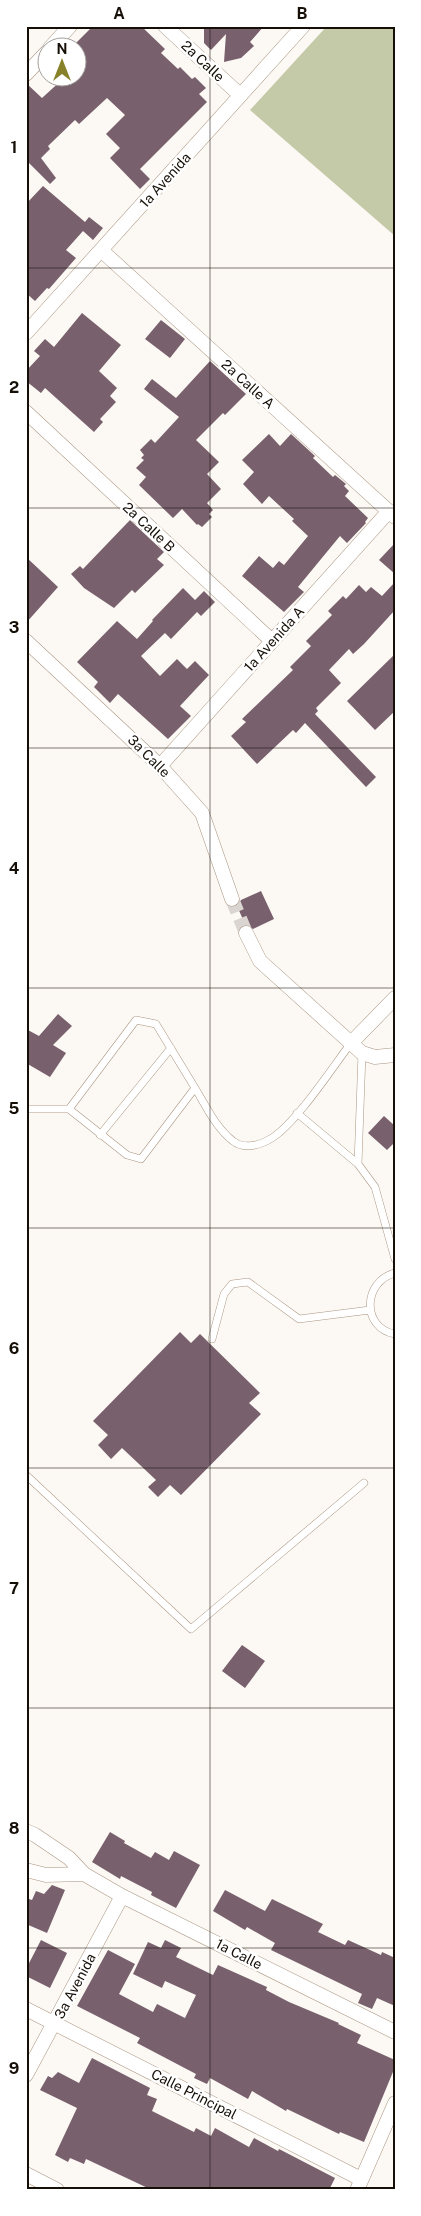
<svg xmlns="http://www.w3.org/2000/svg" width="421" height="2216" font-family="'Public Sans',sans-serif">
<rect width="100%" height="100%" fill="#fcf8f3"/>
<path fill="#c4c9a8" d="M327 26H395V236L250 110Z"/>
<path fill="#78606d" d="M93 26H141L165 49 161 53 178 69 180 67 192 79 195 77 206 88 199 94 207 102 140 169 150 179 140 189 110 158 120 148 106 134 125 115 107 98 79 124 75 120 48 146 50 149 41 158 56 178 50 184 26 160V83L42 98 64 78H78V47L75 44Z
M204 26H264L250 42 254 46 241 58 224 62 226 34 211 50 204 43Z
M43 186 85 222 89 217 103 228 93 240 83 231 66 250 76 258 49 289 47 288 35 301 26 293V204Z
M82 313 121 345 99 371 117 388 110 396 116 402 100 419 103 422 94 432 45 388 41 393 26 381V371L40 356 34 351 45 339 54 347Z
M161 320 185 339 170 358 145 339Z
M210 361 246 394 225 415 223 413 196 440 219 462 207 474 221 489 207 503 213 510 209 514 212 517 202 527 198 524 197 525 182 509 173 518 139 485 146 477 136 468 144 460 141 458 144 455 140 450 151 439 155 443 179 417 144 389 152 379 176 398Z
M269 434 280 446 291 434 315 456 313 458 333 477 335 475 346 484 344 486 349 491 345 496 368 518 365 522 366 523 347 543 340 536 298 587 304 592 284 612 242 576 259 556 273 568 279 561 284 565 308 536 292 521 294 519 269 496 262 504 243 484 254 472 242 460Z
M130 520 164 552 157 559 164 565 135 593 132 590 114 608 84 588 71 574 80 566 83 569Z
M395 543V574L379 560Z
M26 557 58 587 26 623Z
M395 582V610L364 644 353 654 349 649 329 670 341 683 316 708 318 711 315 714 376 777 366 787 305 723 296 733 293 730 257 764 231 736 246 722 242 719 293 670 290 667 311 646 306 641 332 615 328 611 343 596 346 599 359 585 366 592 371 587 382 596Z
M183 588 195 600 204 591 215 602 201 616 197 612 171 639 165 633 141 656 160 676 177 659 187 669 195 661 209 675 180 706 191 716 168 739 118 694 110 703 94 687 98 682 77 662 117 621 137 639 153 621 152 620Z
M395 654V711L375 730 347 701Z
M261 891 274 919 253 929 245 924 237 906 241 900Z
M58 1014 72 1026 53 1045 66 1053 50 1077 26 1063V1029L39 1036Z
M384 1116 395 1126V1142L387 1150 368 1133Z
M180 1332 191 1343 200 1334 260 1393 249 1403 261 1414 181 1495 170 1485 158 1497 148 1487 156 1480 122 1448 111 1459 98 1445 108 1435 93 1421Z
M242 1645 265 1661 245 1688 222 1671Z
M110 1832 125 1841 124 1843 151 1858 155 1852 169 1860 174 1851 200 1865 176 1908 151 1895 152 1892 121 1876 120 1879 92 1862Z
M52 1885 65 1890 47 1933 26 1924V1898L32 1900 36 1891 44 1894Z
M225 1890 265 1911 272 1899 323 1924 318 1932 345 1945 348 1940 381 1955 382 1952 395 1958V2006L377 1998 372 2009 358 2003 362 1994 271 1950 275 1943 247 1927 245 1930 213 1911Z
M41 1940 67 1953 50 1988 26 1976V1969Z
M165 1940 181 1948 176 1957 213 1975 218 1965 267 1987 266 1990 289 2002 339 2023 338 2024 361 2035 357 2043 395 2060V2067L364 2142 340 2132 339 2134 287 2109 286 2111 252 2091 248 2099 210 2078 207 2084 194 2078 196 2074 137 2043 140 2038 77 2006 108 1950 135 1964 119 1994 153 2012 157 2004 185 2018 196 1995 165 1981 162 1988 133 1974 148 1942 161 1948Z
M92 2058 150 2088 147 2095 157 2099 152 2111 194 2132 196 2128 211 2136 215 2128 249 2147 254 2138 278 2151 279 2149 335 2178 329 2190H152L86 2159 84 2164 70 2158 68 2162 55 2155 77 2108 40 2090 48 2076 52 2078 58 2072 79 2083Z"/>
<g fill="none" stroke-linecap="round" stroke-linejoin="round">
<path stroke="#dad5d0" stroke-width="14" stroke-dasharray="14 7" stroke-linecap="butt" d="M232 899 246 933"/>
<defs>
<path id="service" d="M26 1109H69L127 1155 141 1159 195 1088C206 1106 216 1128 233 1141 244 1150 261 1145 272 1138 297 1122 332 1068 351 1043
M69 1109 136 1020 156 1024 195 1088
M297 1113 358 1164 375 1187 395 1259
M100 1135 171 1048
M358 1164 362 1053
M395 1273C363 1281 361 1328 395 1334
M212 1339 224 1294 232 1284 248 1282 299 1319 370 1310
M26 1475 191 1629 364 1483"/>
<path id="minor" d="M165 26 240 95
M50 48 70 26
M26 74 48 51
M102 251 395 517
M26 333 303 26
M26 412 272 641
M26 641 160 766 202 813 232 899
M160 766 389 511
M246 933 260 961 362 1053 375 1057 395 1055
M351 1043 395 998
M26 1831 35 1835 69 1858 84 1874 122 1896 395 2032
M26 1870 46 1875 84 1874
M26 2009 361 2179
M26 2075 122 1896
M26 2174 57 2190
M357 2190 395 2103"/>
</defs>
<use href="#service" stroke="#aa9682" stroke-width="8"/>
<use href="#minor" stroke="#aa9682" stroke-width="15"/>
<use href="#service" stroke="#fff" stroke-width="7"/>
<use href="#minor" stroke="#fff" stroke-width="14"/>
</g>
<path fill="none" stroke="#160f08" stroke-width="1" stroke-opacity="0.55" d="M210 26V2190M26 268H395M26 508H395M26 748H395M26 988H395M26 1228H395M26 1468H395M26 1708H395M26 1948H395"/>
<g text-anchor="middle" stroke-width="5" stroke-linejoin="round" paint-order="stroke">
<g font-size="14" fill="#160f08" stroke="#fff">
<text transform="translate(203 61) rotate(43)" y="5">2a Calle</text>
<text transform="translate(165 180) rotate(-48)" y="5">1a Avenida</text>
<text transform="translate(248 384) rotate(42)" y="5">2a Calle A</text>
<text transform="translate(149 527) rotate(43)" y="5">2a Calle B</text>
<text transform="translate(274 639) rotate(-48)" y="5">1a Avenida A</text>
<text transform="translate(149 756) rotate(45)" y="5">3a Calle</text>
<text transform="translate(239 1954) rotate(27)" y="5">1a Calle</text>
<text transform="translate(75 1986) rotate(-62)" y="5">3a Avenida</text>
<text transform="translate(194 2094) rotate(27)" y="5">Calle Principal</text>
</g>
</g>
<rect width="421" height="2216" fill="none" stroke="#ffffff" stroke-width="55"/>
<g transform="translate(62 62)"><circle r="24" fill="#ffffff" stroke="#a29f9c"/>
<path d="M0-4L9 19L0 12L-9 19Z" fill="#878229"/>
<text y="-8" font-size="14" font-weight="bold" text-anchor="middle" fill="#160f08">N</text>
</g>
<rect x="28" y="28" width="366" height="2160" fill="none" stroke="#160f08" stroke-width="2"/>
<g font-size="16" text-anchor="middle" font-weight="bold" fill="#160f08">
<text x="119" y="19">A</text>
<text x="302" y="19">B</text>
<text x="14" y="153">1</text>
<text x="14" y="393">2</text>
<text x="14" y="633">3</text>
<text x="14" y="874">4</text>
<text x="14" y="1114">5</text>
<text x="14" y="1354">6</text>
<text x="14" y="1594">7</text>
<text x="14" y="1834">8</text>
<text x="14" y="2074">9</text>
</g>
</svg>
